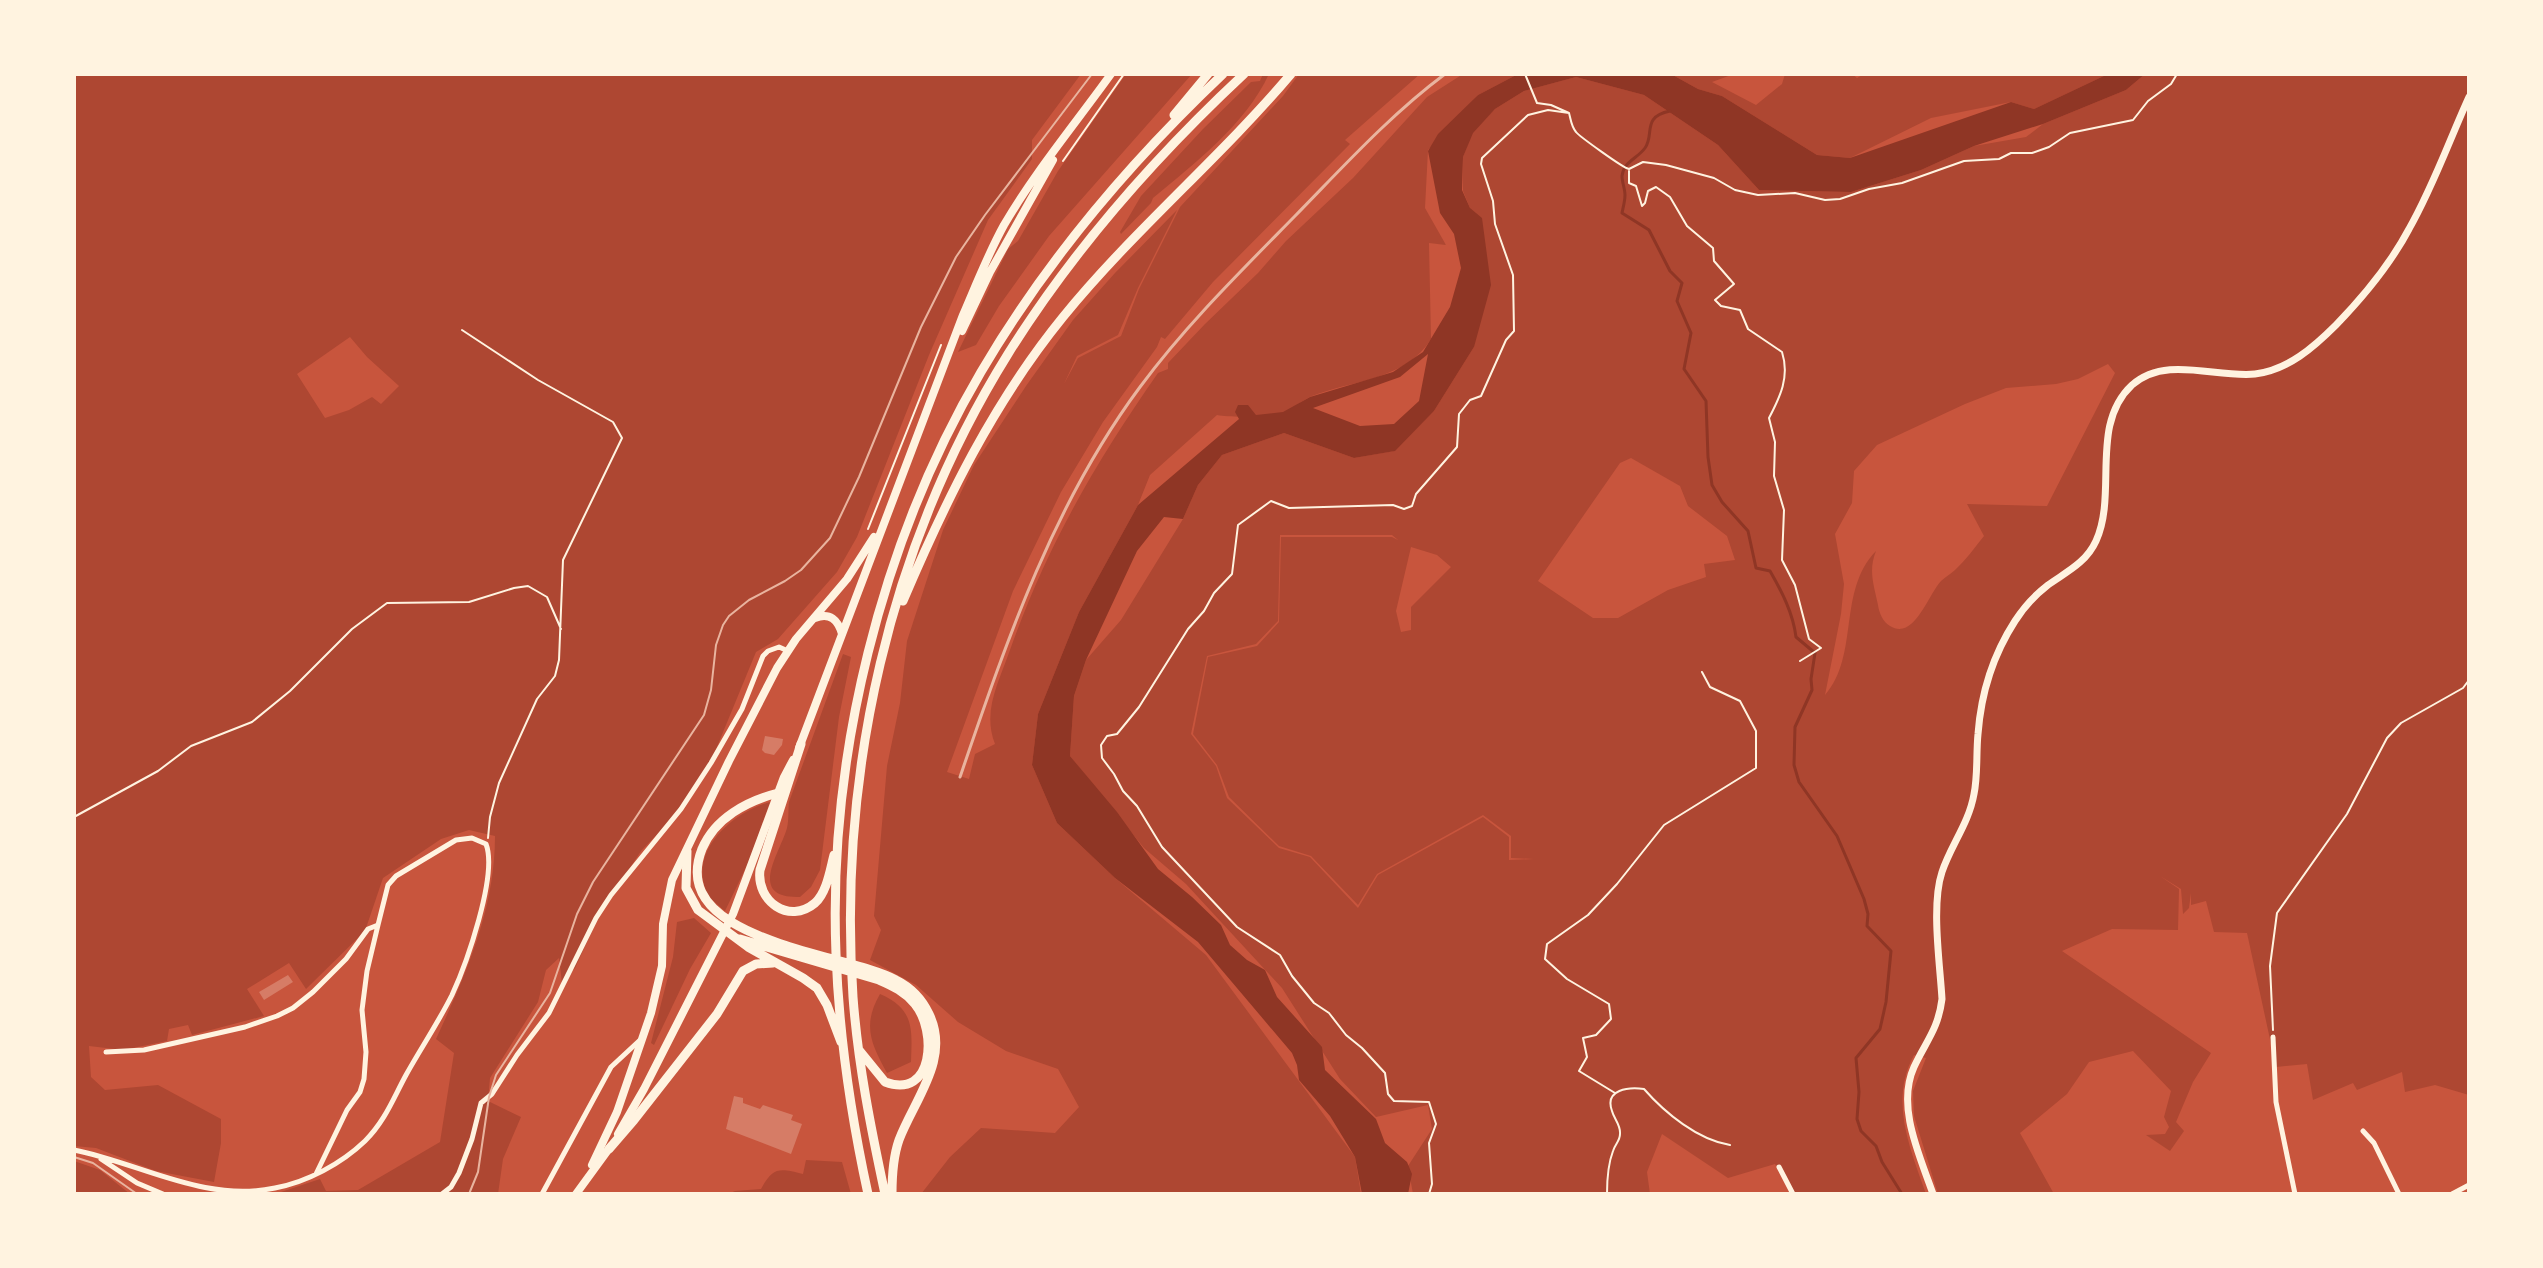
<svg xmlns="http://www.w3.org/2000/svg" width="2543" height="1268" font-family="Mulish,sans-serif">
<rect width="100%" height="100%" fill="#c8553d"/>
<path fill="#ae4732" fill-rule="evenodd" d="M74 74H1081L1032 140V159L988 220 929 355 857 537 837 572 778 639 756 652 712 759 677 814 641 851 599 916 575 968 562 983 559 958 546 970 538 1002 490 1078 488 1101 521 1117 503 1159 498 1194H275L320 1179 326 1191 358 1190 440 1142 454 1053 436 1039C466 974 495 909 495 836L469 830 441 839 383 878 365 931 306 989 289 963 247 989 264 1016 192 1035 188 1025 169 1029 167 1041 123 1050 89 1046 91 1077 105 1090 158 1085 221 1119V1143L214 1182 156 1171 96 1148 74 1146ZM350 337 367 357 399 386 381 404 372 397 349 410 325 418 297 374Z
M1126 74H1192L1049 236 999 306 976 345 958 352 1008 249 1018 241 1058 171Z
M1263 74H1269C1245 125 1195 163 1153 198L1151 203 1121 234 1120 232 1141 196 1203 129 1251 82 1260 81Z
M1299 74H1420L1345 140 1350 144 1213 282 1165 339 1161 337 1157 347 1103 422 1061 492 1013 591 947 772 969 779 975 754 995 744C982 711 999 682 1010 650 1047 546 1095 463 1158 373L1168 369V363L1205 324 1258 273 1286 241 1353 178 1427 97 1463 74H1518L1478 95 1428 150 1425 208 1446 245 1429 243 1431 339C1406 380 1353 380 1312 396 1302 400 1294 408 1285 412 1271 417 1233 418 1217 415L1150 475 1138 505 1079 612 1038 714 1032 765 1057 823 1115 878 1206 955 1355 1157 1361 1194H921L950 1157 981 1128 1055 1133 1079 1107 1058 1069 1006 1051 958 1022 916 985 870 960 881 930 874 916 887 766 900 703 907 641 943 530 974 465 1026 386 1073 320 1115 273 1177 210 1138 288 1118 335 1077 356 1064 384 1078 358 1121 336 1139 289 1180 207 1283 96Z
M1671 74H1734L1712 82 1756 105 1782 84 1785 74H1852L1857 78 1864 74H2108L2034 109 2011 102 1931 118 1850 158 1817 155 1722 96 1698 89Z
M2145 74H2469V1095L2435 1085 2405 1092 2402 1072 2357 1090 2353 1083 2313 1100 2307 1064 2276 1067 2247 933 2214 932 2206 901 2191 905V893L2189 908 2183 914 2181 889 2160 876 2179 889 2178 930 2112 929 2062 951 2211 1053 2193 1082 2176 1122 2184 1131 2170 1151 2146 1135 2165 1134 2169 1127 2164 1117 2171 1091 2133 1051 2089 1062 2067 1094 2020 1133 2054 1194H1938L1914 1116 1913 1091 1926 1058 1914 1055C1889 1101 1910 1148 1926 1194H1795L1775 1164 1728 1178 1662 1134 1647 1172 1650 1194H1413L1408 1166 1432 1129 1428 1105 1376 1117 1340 1079 1282 988 1186 884 1144 848 1070 756 1074 696 1086 660 1121 620 1183 519 1198 485 1222 455 1284 433 1354 458 1394 451 1434 411 1474 347 1470 208 1463 191V157L1472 133 1495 109 1524 91 1576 77 1644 95 1718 145 1759 190 1851 192 1921 170 1974 146 2026 137 2043 124 2126 90ZM2108 364 2115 373 2047 506 1967 504 1984 536C1975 547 1966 560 1955 570 1951 574 1945 577 1941 581 1928 595 1914 641 1890 626 1883 622 1879 613 1878 605 1874 585 1868 571 1876 551 1837 591 1860 655 1825 695L1841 614 1844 584 1835 534 1852 503 1854 471 1877 445 1965 404 2006 388 2056 384 2078 379ZM1631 458 1680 486 1688 506 1727 536 1735 560 1704 564 1706 577 1668 590 1618 618H1593L1538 581 1620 463ZM1280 535H1392L1398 540 1392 537H1281L1279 622 1257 646 1208 657 1193 734 1217 765 1229 797 1279 846 1311 856 1358 905 1377 874 1483 815 1511 836V858L1534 859 1509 860V837L1483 817 1378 875 1358 908 1310 857 1279 848 1227 798 1216 766 1191 734 1207 656 1256 644 1278 621ZM1411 547 1437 555 1451 567 1411 607V630L1401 632 1396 611Z
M843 654 851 657 839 717 820 870 811 887 800 897C746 899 780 853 787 828 789 820 788 810 789 802Z
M770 802 750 859 725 911C717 904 708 898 705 888 691 847 736 811 770 802Z
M694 918 711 933 690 969 654 1045 651 1043 673 957 677 922Z
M880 994C915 1009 912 1030 911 1062L887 1073C871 1044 862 1025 880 994Z
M806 1160 842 1162 851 1194H728L735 1191 761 1189C773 1167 779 1168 803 1174Z
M74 1161 100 1170 130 1194H81L74 1191Z"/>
<path fill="#8f3625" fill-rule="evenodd" d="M1518 74H1671L1698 89 1722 96 1817 155 1850 158 2011 102 2034 109 2108 74H2145L2126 90 2043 124 1974 146 1921 170 1851 192 1759 190 1718 145 1644 95 1576 77 1524 91 1495 109 1473 133 1463 157 1462 190 1470 208 1482 218 1491 285 1474 347 1434 411 1395 451 1354 458 1284 433 1222 455 1198 485 1183 519 1164 517 1137 551 1086 660 1074 696 1070 756 1117 812 1158 869 1192 897 1221 925 1230 945 1247 960 1265 970 1277 997 1322 1047 1325 1070 1376 1119 1385 1143 1407 1162 1412 1174 1408 1194H1362L1355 1157 1330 1116 1299 1080 1297 1065 1292 1053 1198 942 1115 878 1057 823 1032 765 1038 714 1079 612 1138 505 1239 419 1235 412 1238 405H1248L1256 415 1283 412 1310 397 1393 372 1423 352 1450 307 1461 268 1454 234 1440 213 1428 151 1438 134 1478 95ZM1428 354 1419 401 1394 424 1360 426 1313 408 1400 377Z"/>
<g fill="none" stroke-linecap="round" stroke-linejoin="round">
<path stroke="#8f3625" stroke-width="3" d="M1670 111C1641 117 1655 134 1645 148 1637 159 1624 161 1622 176 1622 182 1625 189 1625 195 1625 201 1623 208 1622 213L1649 230 1670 271 1682 283 1677 301 1691 333 1684 369 1706 401 1708 457 1712 485 1722 502 1748 531 1756 568 1770 571C1782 592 1793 613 1796 637L1815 653 1811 679 1812 690 1795 727 1794 765 1799 782 1837 836 1864 899 1868 914 1867 926 1891 951 1886 1002 1880 1029 1856 1058 1859 1092 1857 1119 1861 1131 1876 1146 1882 1162 1902 1194"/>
</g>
<path fill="#d67c66" d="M765 736 783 739 782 745 774 755 765 753 762 750Z
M288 975 293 982 264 1000 259 992Z
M734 1096 743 1098V1103L760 1109 763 1105 793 1115 791 1120 802 1124 791 1154 726 1129Z"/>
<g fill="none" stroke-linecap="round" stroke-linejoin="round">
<path stroke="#fff3e0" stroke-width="2" d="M1525 74 1537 103 1551 105 1569 113C1571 120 1571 126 1576 132 1579 136 1623 168 1629 169L1643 162 1666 165 1714 178 1735 190 1758 195 1795 193 1825 200 1840 199 1869 189 1902 183 1964 161 1999 159 2011 153H2032L2049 147 2070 133 2133 120 2148 101 2171 84 2177 74
M1063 161 1124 74
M1629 171V183L1636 186 1642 206 1645 203 1648 191 1656 187 1670 197 1687 226 1713 248 1714 261 1734 284 1715 300 1721 306 1740 310 1748 329 1782 352C1790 377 1780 397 1769 418L1775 442 1774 476 1784 510 1782 560 1795 585 1809 639 1821 648 1800 661
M462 330 538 380 613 422 622 438 563 560 559 660 555 676 537 699 499 783 490 817 488 838
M868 529 941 345
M74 817 158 771 191 746 252 722 290 691 352 629 387 603 469 602 514 588 528 586 547 597 561 629
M2273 1030 2270 966 2277 913 2347 814 2387 738 2401 723 2463 688 2469 680
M1615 1093 1579 1071 1587 1057 1583 1038 1596 1035 1611 1019 1609 1004 1567 979 1545 959 1547 944 1588 915 1617 884 1664 825 1756 768V731L1740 701 1710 687 1702 672
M1429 1194 1432 1184 1429 1143 1436 1124 1429 1102 1394 1101 1388 1094 1385 1073 1362 1048 1346 1035 1329 1013 1314 1003 1292 976 1280 955 1237 927 1162 847 1137 806 1123 791 1114 774 1102 758 1101 745 1107 736 1117 734 1139 707 1188 629 1204 611 1214 593 1232 574 1238 525 1271 501 1289 508 1393 505 1404 509 1412 506 1416 494 1457 447 1459 414 1470 400 1481 396 1506 340 1514 331 1513 275 1495 224 1493 201 1481 164 1482 158 1528 115 1548 110 1569 113
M1607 1194C1607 1180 1608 1164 1613 1151 1615 1144 1620 1141 1620 1134 1621 1125 1614 1119 1612 1111 1604 1089 1629 1087 1644 1089 1665 1113 1698 1140 1730 1145"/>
<path stroke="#fff3e0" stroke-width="5" d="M2273 1037 2276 1102 2295 1194
M106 1052 144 1050 245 1027 277 1016 293 1008 313 992 346 959 368 929 378 925 367 971 362 1010 366 1052 364 1079 360 1092 347 1110 316 1174
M2363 1131 2374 1143 2399 1194
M74 1150C140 1163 204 1203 275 1188 307 1182 341 1164 365 1141 385 1121 393 1099 406 1075 421 1048 438 1023 452 995 466 965 498 875 486 844L472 838 456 840 396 876 388 885 378 925
M101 1159 137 1183 163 1194
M1779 1167 1793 1194
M442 1194 451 1187 459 1173 472 1139 481 1103 492 1094 517 1055 549 1013 596 918 611 895 681 809 711 763 742 709 763 656 768 651 779 647 788 651
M542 1194 611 1067 639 1041
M2452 1194 2469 1185"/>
<path stroke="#fff3e0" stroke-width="7" d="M1933 1194C1920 1156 1896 1107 1914 1067 1926 1041 1938 1030 1942 999 1940 964 1931 905 1942 872 1951 845 1969 823 1974 794 1978 775 1976 754 1978 734 1981 694 1993 655 2015 621 2024 607 2035 595 2048 585 2066 572 2086 563 2096 541 2118 493 2089 425 2132 385 2166 355 2215 378 2255 374 2288 370 2314 347 2336 325 2364 296 2390 265 2409 229 2433 187 2449 141 2469 97"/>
<path stroke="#fff3e0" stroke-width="8" d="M962 331 990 272 1053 160
M815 618C830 612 838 620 842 634
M799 748 963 315C976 285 988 254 1004 225 1035 172 1075 124 1111 74
M618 1134 644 1089 733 914 784 777 793 760
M592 1165 617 1112 651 1013 662 966 663 924 672 880 729 761 777 668 796 639 847 579 874 537
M576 1194 611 1146"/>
<path stroke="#fff3e0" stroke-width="9" d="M1174 115 1208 74
M903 601C946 500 993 403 1063 317 1133 231 1219 159 1291 74
M801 744 760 870C756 901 789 925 815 903 827 892 830 870 834 855
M778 793C747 801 715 818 702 849 666 941 844 952 896 980 910 987 922 999 929 1014 951 1059 914 1100 899 1140 893 1157 892 1175 892 1194
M687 851 686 888 698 910 748 947 803 978 817 988 827 1005 841 1042
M740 939 879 980C893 986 905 992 915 1004 937 1031 934 1100 885 1082L859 1050
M609 1149 634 1120 717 1014 743 971 756 964 773 963
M868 1194C851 1116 839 1034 836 954 828 757 881 542 981 372 1046 261 1130 162 1223 74
M885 1194C871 1129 858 1064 853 997 838 774 889 545 1008 354 1073 250 1155 157 1244 74"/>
<path stroke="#e9b49f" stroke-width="2" d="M74 1157 93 1163 137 1194
M469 1194 478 1172 489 1097 496 1075 550 993 577 914 593 882 704 715 711 690 716 645 723 625 729 616 749 600 785 581 801 570 830 538 859 477 921 327 956 257 985 215 1092 74"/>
<path stroke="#e9b49f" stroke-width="3" d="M960 777C1007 640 1053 504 1140 387 1186 325 1241 271 1295 216 1343 167 1390 115 1445 74"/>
</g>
<rect width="2543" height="1268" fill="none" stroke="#fff3e0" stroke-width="152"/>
</svg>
